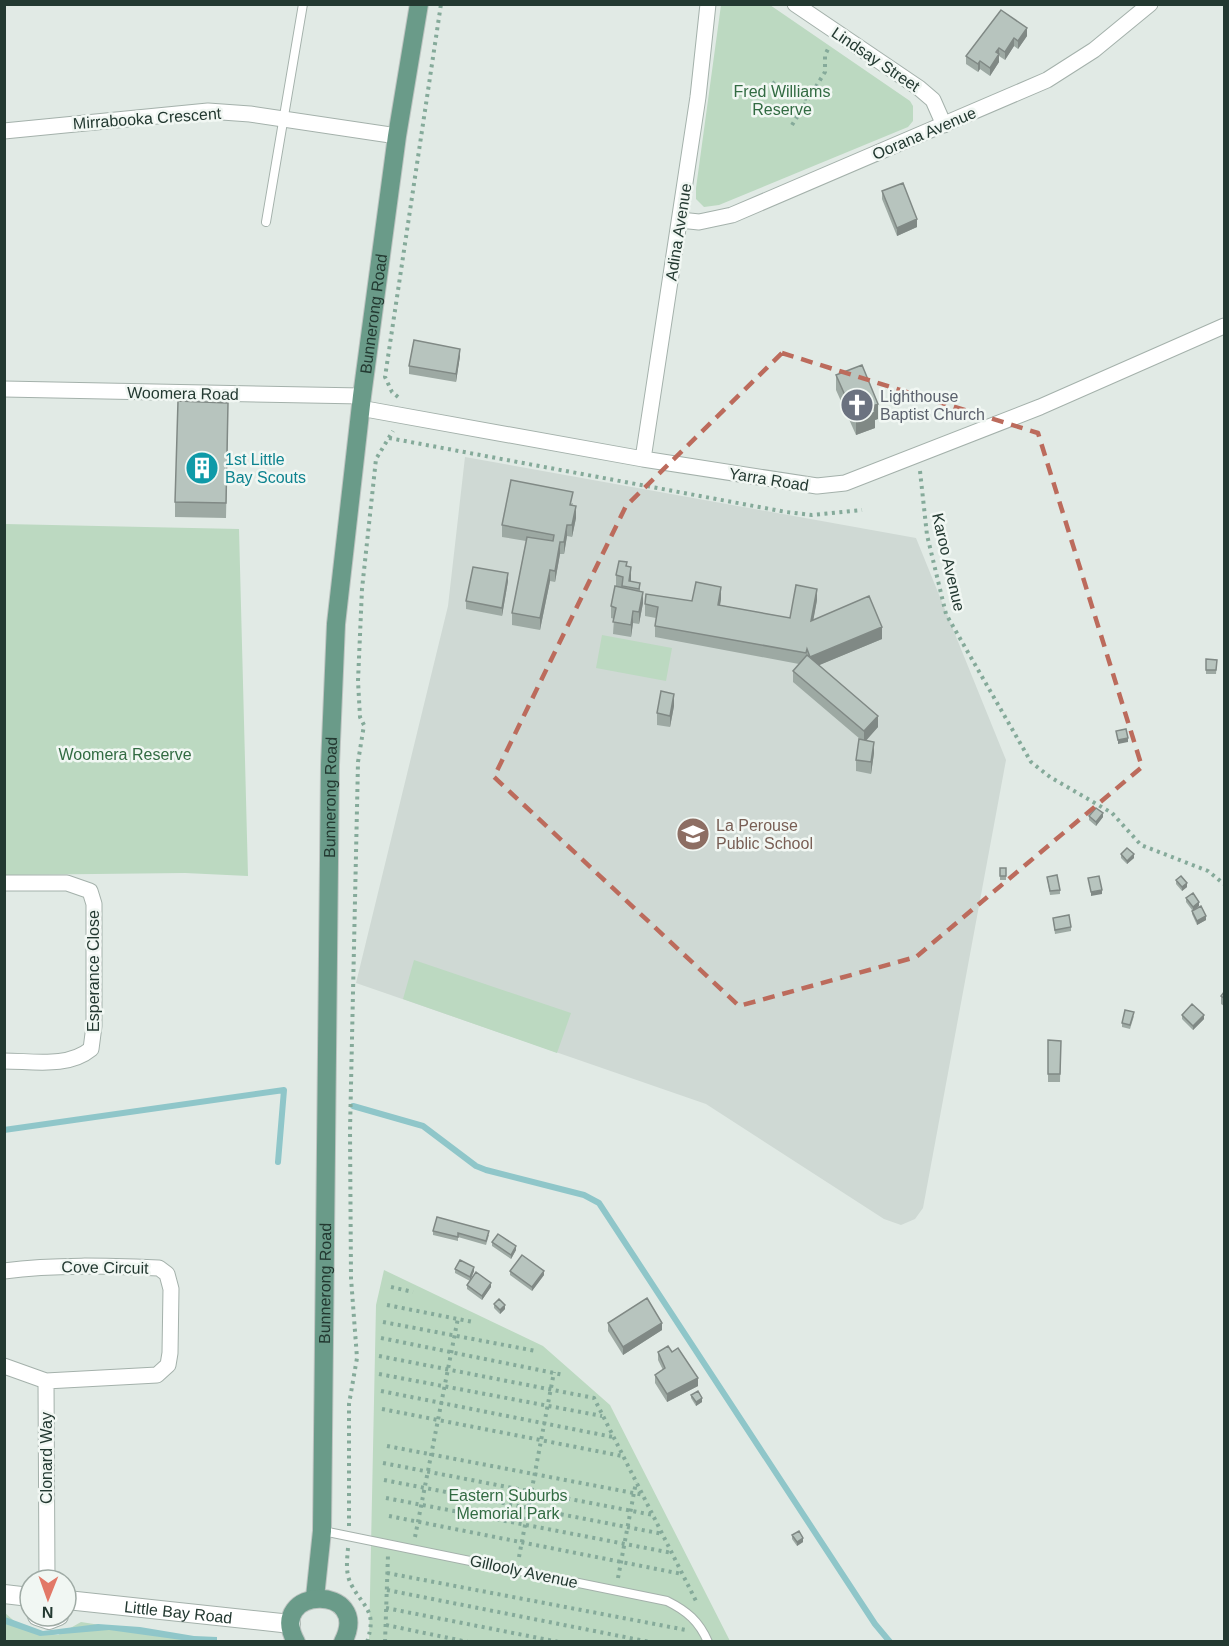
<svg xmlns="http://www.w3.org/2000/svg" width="1229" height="1646" font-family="Helvetica,sans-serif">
<rect width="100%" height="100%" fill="#e1eae5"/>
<path fill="#cfd9d4" d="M465 457 916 538 1006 760 923 1208 915 1219 901 1225 884 1219 706 1104 356 983 448 606Z"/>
<path fill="#bcd9c1" d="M721 5H770L910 101 913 106V121L908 127 719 205 704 207 696 199V188Z
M5 524 239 529 248 876 185 873 5 875Z
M602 635 672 648 666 681 596 668Z
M414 960 571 1013 557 1053 403 999Z
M384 1270 543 1346 610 1405 730 1641 369 1642 376 1305Z
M4 1612 22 1628 58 1635 81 1622 203 1641H5Z"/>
<path fill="#8fc6c9" d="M5 1617 43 1631 98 1624 140 1627 194 1636 217 1637V1641H189L109 1630 40 1636 5 1624Z"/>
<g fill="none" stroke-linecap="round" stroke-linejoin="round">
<path stroke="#8fc6c9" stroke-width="6" d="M353 1106 423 1126 476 1166 486 1170 584 1195 599 1203 875 1624 890 1642
M4 1130 284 1090 278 1162"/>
<defs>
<path id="service" d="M266 222 303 4
M323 1531 667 1601C687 1611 699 1621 708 1642"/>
<path id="minor" d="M795 4 919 88 933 100 944 125
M4 131 208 111 250 114 397 136
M680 220 699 222 732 215 1047 80 1094 50 1150 4
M4 389 362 396
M360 408 643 459 817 486 845 483 1040 407 1224 326
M643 459 698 97 708 4
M4 883H67L90 891 94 904V1026L91 1049C68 1068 33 1061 4 1061
M4 1271C56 1264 107 1266 159 1268L167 1274 171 1289 170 1353 168 1365 157 1375 46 1381 4 1366
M46 1381 47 1580"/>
<g id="tertiary">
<path d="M4 1594 30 1597"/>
<path id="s1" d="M67 1600 291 1624"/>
<path d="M37 1616 49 1620 59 1616"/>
</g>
<g id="primary">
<path id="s2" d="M315 1597 322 1531 330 765 336 624 362 396 397 136 419 4"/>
<path d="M296 1642C265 1586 373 1583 343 1642"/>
</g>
</defs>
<use href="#service" stroke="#a4b1ab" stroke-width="10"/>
<use href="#minor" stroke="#a4b1ab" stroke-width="17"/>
<use href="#tertiary" stroke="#a4b1ab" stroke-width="20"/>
<use href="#primary" stroke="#bdc4c1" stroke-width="20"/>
<path stroke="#85aa9a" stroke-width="4" stroke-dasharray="3 4.5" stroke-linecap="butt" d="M772 82 786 95 808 99
M792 125 825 72V55L829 47
M398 397 392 392 385 377 441 4
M389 438 786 512 812 515 862 510
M920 471 927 535 946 614 1031 762 1050 777 1112 813 1141 845 1208 871 1224 884
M391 1287 413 1292
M387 1305 473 1322
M383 1322 536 1351
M381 1338 564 1375
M379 1356 594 1398 697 1603
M379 1374 602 1416
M381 1391 613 1437
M382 1409 622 1456
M387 1446 644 1495
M383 1463 653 1515
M384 1480 663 1534
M386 1498 672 1553
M389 1516 682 1574
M349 1526V1404L357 1358 351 1278 350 1131 358 762 364 725 360 717 358 681 362 589 376 459 393 431
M415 1537 458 1318
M348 1548C347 1561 345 1574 352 1586 365 1609 377 1611 367 1642
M519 1557 554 1372
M387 1573 686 1630
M618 1578 636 1482
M387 1590 650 1642
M386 1608 559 1642
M386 1625 468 1642
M385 1642 388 1555"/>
<use href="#service" stroke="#fff" stroke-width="8"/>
<use href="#minor" stroke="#fff" stroke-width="15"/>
<use href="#tertiary" stroke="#fff" stroke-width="18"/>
<use href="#primary" stroke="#6a9b89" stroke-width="18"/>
</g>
<path fill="#9da9a3" d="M1001 10 1027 36 1018 49 1014 46 1005 60 999 56V62L990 76 980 69 978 72 966 64V56Z
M882 191 917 227 897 236 882 199Z
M460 356 456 382 409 374V366Z
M836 375 878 419 875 420V428L856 435 836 390Z
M228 418 226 518 175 517V502Z
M573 503 572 506 576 518 572 537 567 536 564 554H560L555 582 550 581 540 630 512 625V613L526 541 502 537V525Z
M627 566 631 579V582L640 583V591L643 603 639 624 633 623 631 637 613 634 614 619 611 618V606L616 586V575Z
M508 581 502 616 466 609V601Z
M721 599 720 605 790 618 817 600 813 620 882 639 819 665 878 727 866 740 874 753 871 774 856 771V760L860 739 793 682V671L799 664 655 637V626L656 618 645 616V604Z
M1206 659 1217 660 1216 674H1206Z
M674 706 670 727 657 725V713Z
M1089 816 1103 817 1096 826 1089 820Z
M1121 854 1134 858 1127 864 1121 858Z
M1000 868H1006V880H1000Z
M1047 877 1060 890V894L1050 895Z
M1176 880 1187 887 1182 891 1176 884Z
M1186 898 1199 906 1195 909 1206 920 1197 925 1192 914V910L1186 902Z
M1053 918 1071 927V931L1055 934Z
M1224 992V1006L1221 1004V996Z
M1182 1015 1204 1019 1193 1030 1182 1019Z
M1134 1016 1130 1029 1122 1027V1023Z
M1061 1041 1060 1082H1048V1074Z
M433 1231 489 1235 486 1245 458 1237V1241L433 1235Z
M492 1242 516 1250 511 1259 492 1246Z
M455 1269 474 1271 470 1281 455 1273Z
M510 1271 544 1275 532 1291 510 1275Z
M467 1285 491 1287 482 1300 467 1289Z
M494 1304 505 1309 500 1314 494 1308Z
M608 1323 662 1330 623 1355 608 1331Z
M658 1352H672L698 1386 667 1402 655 1383V1375L663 1370 658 1360Z
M691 1395 702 1402 696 1406 691 1398Z
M792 1535 803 1542 797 1546 792 1539Z"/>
<path fill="#808985" d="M1027 28V36L1018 49V41Z
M1014 38V46L1005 60V52Z
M999 48V62L990 76V68L996 52Z
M980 61V69L978 72V64Z
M917 219V227L897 236V228Z
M460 349V356L456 382V374Z
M878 404V419L875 420V428L856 435V420L873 406Z
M576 506V518L572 537V525Z
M567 525V536L564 554V542Z
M560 542V554L555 582V571Z
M631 567V579L630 587 629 581Z
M550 570V581L540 630V618Z
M508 573V581L502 616V608Z
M721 587V599L718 616V605Z
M817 589V600L811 633V621Z
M643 592V603L639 624V612Z
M633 611V623L631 637V625Z
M882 627V639L810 669V657Z
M674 694V706L670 727V716Z
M878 716V727L864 743V731Z
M1128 738V742L1118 744V740Z
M874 742V753L871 774V762Z
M1103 813V817L1096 826V822Z
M1134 854V858L1127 864V861Z
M1187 883V887L1182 891V887Z
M1102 890V894L1091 896V892Z
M1199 902V906L1193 911V907Z
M1206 916V920L1197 925V921Z
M1204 1015V1019L1193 1030V1026Z
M516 1246V1250L511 1259V1255Z
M474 1267V1271L470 1281V1277Z
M544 1271V1275L532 1291V1287Z
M491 1283V1287L482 1300V1296Z
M505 1305V1309L500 1314V1310Z
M662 1323V1330L623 1355V1347Z
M698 1378V1386L667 1402V1394Z
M702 1398V1402L696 1406V1402Z
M803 1538V1542L797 1546V1542Z"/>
<path fill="#b7c4be" stroke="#808985" stroke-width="1.5" d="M1001 10 1027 28 1018 41 1014 38 1005 52 999 48 996 52 999 54 990 68 980 61 978 64 966 56Z
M903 183 917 219 897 228 882 191Z
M414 340 460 349 456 374 409 366Z
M862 365 878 404 873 406 875 412 856 420 836 375Z
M178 401 228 403 226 503 175 502Z
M511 480 573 492 570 505 576 506 572 525H567L564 542H560L555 571 550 570 540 618 512 613 527 537 553 541 554 535 502 525Z
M619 561 627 562 626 566 631 567 629 581 640 583 639 589 622 586 623 577 616 575Z
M473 567 508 573 502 608 466 601Z
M696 582 721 587 718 605 790 618 796 585 817 589 811 621 869 596 882 627 810 657 807 649 806 653 655 626 658 607 645 604 646 594 692 601Z
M615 586 643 592 639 612 633 611 631 625 613 622 616 608 611 606Z
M807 655 878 716 864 731 793 671Z
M1206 659 1217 660 1216 670H1206Z
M661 691 674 694 670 716 657 713Z
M1126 729 1128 738 1118 740 1116 731Z
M859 739 874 742 871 762 856 760Z
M1096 808 1103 813 1096 822 1089 816Z
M1127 848 1134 854 1127 861 1121 854Z
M1000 868H1006V876H1000Z
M1057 875 1060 890 1050 891 1047 877Z
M1099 876 1102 890 1091 892 1088 878Z
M1181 876 1187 883 1182 887 1176 880Z
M1193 893 1199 902 1193 907 1186 898Z
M1201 906 1206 916 1197 921 1192 911Z
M1069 915 1071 927 1055 930 1053 918Z
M1224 992V998L1221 996Z
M1192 1004 1204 1015 1193 1026 1182 1015Z
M1125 1010 1134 1012 1130 1025 1122 1023Z
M1048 1040 1061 1041 1060 1074H1048Z
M437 1217 489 1231 486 1241 458 1233V1237L433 1231Z
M498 1234 516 1246 511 1255 492 1242Z
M522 1255 544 1271 532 1287 510 1271Z
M460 1260 474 1267 470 1277 455 1269Z
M476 1272 491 1283 482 1296 467 1285Z
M647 1298 662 1323 623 1347 608 1323Z
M499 1299 505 1305 500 1310 494 1304Z
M668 1346 672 1352 678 1348 698 1378 667 1394 655 1375 665 1368 658 1352Z
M698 1391 702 1398 696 1402 691 1395Z
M799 1531 803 1538 797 1542 792 1535Z"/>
<path fill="none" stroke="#bc6b5c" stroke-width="4.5" stroke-dasharray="12 8" stroke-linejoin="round" d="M782 353 1038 433 1142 767 916 957 739 1006 494 777 626 506Z"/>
<defs>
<symbol id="church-disc" viewBox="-11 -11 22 22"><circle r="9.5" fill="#6b7280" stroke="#f1f7f3"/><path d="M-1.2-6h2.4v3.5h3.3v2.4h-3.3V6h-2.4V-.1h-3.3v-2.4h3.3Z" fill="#fff"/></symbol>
<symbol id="building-disc" viewBox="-11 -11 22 22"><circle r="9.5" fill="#0f9aa8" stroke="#f1f7f3"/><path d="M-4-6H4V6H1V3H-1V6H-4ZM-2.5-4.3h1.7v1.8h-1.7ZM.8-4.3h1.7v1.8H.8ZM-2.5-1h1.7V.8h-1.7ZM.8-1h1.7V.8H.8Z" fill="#fff"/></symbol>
<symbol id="school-disc" viewBox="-11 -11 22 22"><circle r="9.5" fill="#8d6e63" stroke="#f1f7f3"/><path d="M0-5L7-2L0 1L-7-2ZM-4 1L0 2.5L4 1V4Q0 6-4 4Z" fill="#fff"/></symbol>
</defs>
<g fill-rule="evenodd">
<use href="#church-disc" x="838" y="386" width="38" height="38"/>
<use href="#building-disc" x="183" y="449" width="38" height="38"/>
<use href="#school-disc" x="674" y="815" width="38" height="38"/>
</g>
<g text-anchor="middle" stroke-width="5" stroke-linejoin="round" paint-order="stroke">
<g font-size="16" fill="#233931" stroke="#f1f7f3">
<text transform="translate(876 59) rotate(34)" y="6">Lindsay Street</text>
<text transform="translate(147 118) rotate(-4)" y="6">Mirrabooka Crescent</text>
<text transform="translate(924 133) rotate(-23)" y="6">Oorana Avenue</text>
<text transform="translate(678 232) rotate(-81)" y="6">Adina Avenue</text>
<text dy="6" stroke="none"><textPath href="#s2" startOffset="1286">Bunnerong Road</textPath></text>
<text transform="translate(183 393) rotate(1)" y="6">Woomera Road</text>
<text transform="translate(769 479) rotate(9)" y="6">Yarra Road</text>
<text transform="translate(949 562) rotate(77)" y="6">Karoo Avenue</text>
<text dy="6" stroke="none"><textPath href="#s2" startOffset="800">Bunnerong Road</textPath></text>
<text transform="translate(93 971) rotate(-90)" y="6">Esperance Close</text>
<text transform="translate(105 1267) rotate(1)" y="6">Cove Circuit</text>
<text dy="6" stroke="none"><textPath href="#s2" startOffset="314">Bunnerong Road</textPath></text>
<text transform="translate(46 1458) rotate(-90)" y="6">Clonard Way</text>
<text transform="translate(524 1571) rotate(12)" y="6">Gillooly Avenue</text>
<text dy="6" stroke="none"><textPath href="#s1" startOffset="112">Little Bay Road</textPath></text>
</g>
<g font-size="16" fill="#326b42" stroke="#f1f7f3">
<text x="782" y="97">Fred Williams<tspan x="782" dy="18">Reserve</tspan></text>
<text x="125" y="760">Woomera Reserve</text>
<text x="508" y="1501">Eastern Suburbs<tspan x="508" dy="18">Memorial Park</tspan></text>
</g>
<g font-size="16" fill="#5b616d" stroke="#f1f7f3" text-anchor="start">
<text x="880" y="402">Lighthouse<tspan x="880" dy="18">Baptist Church</tspan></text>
</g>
<g font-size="16" fill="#0d838f" stroke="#f1f7f3" text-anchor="start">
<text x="225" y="465">1st Little<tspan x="225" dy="18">Bay Scouts</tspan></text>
</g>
<g font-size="16" fill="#785e54" stroke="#f1f7f3" text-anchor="start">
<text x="716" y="831">La Perouse<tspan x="716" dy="18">Public School</tspan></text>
</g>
</g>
<rect width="1229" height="1646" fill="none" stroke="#233931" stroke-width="12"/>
<g transform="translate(48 1598) rotate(181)"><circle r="28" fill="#f1f7f3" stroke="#9faba5" stroke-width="1.5"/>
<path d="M0-4.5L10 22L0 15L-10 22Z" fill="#e27867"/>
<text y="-9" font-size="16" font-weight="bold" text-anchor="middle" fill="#233931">N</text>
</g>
</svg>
